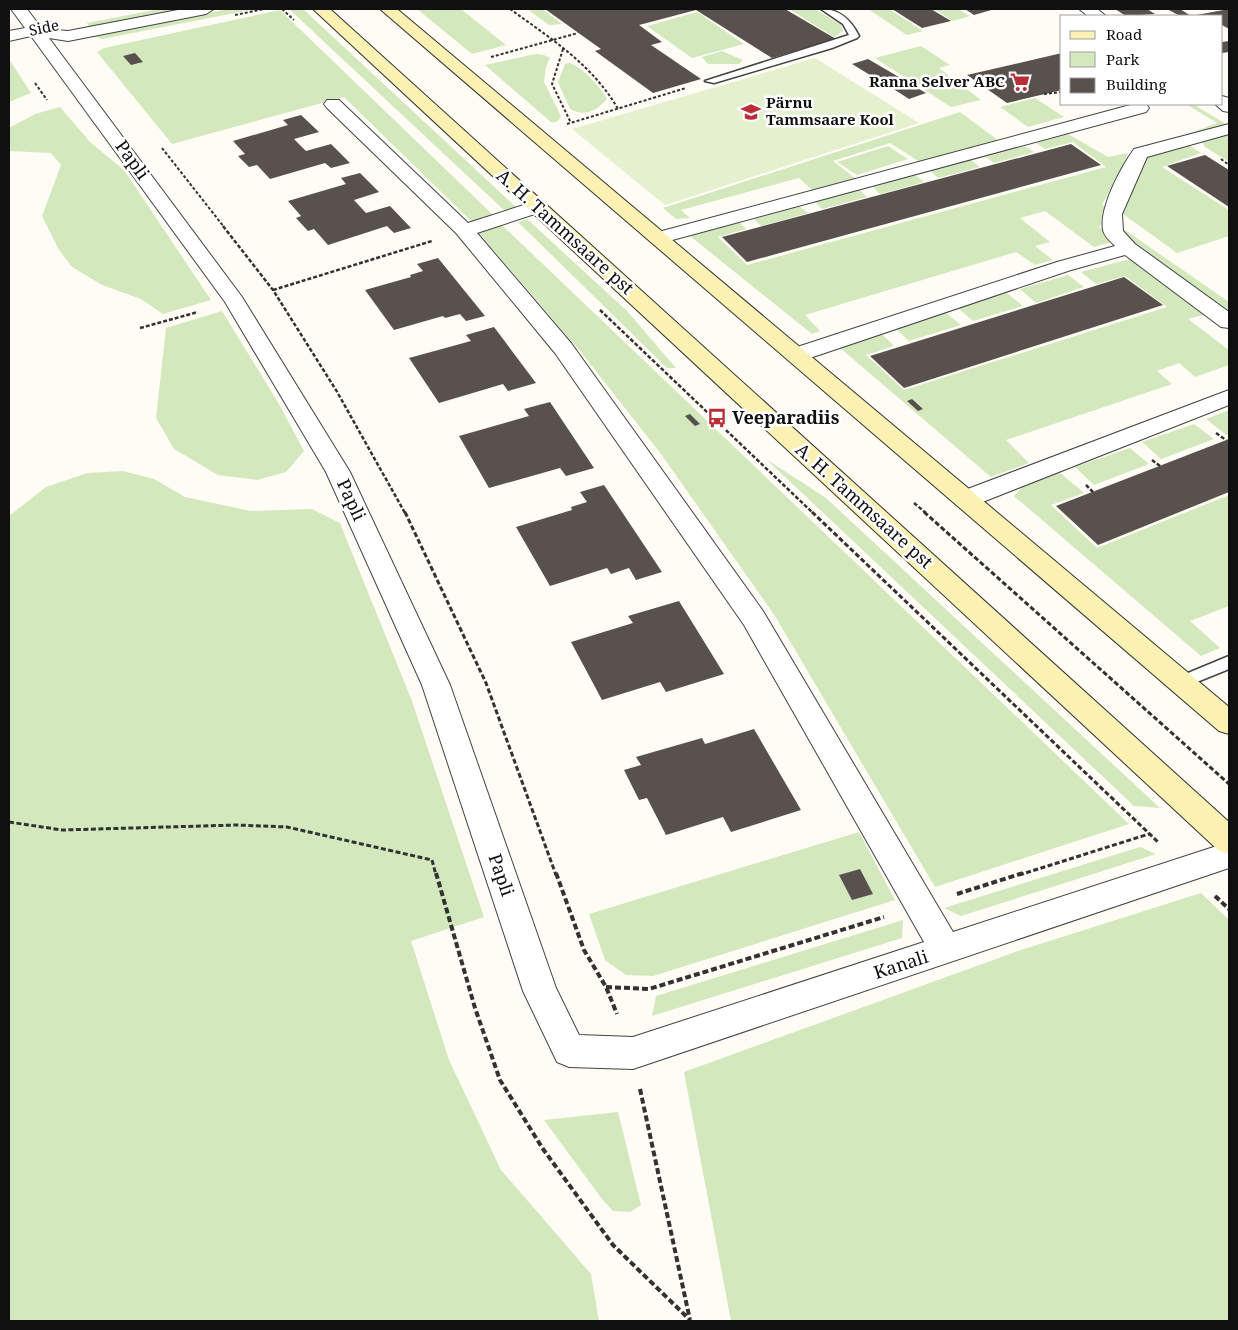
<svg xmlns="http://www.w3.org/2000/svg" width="1238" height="1330" font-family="'Noto Serif',serif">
<rect width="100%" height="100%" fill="#fefcf4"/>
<path fill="#d4e8be" d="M160 9H188L90 28 87 23Z
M228 9H255L102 39 93 36Z
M289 9H303L517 208 506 212Z
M417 9H461L506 45 472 54Z
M527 9H542L562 24 549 25Z
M789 9H815L841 25 843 31 834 37Z
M868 9H889L923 31 907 35Z
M934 9H958L970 16 953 21Z
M280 10 493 215 473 223 344 97 172 144 97 52 104 48Z
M697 12 744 44 692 58 647 26Z
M921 46 950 65 939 68 981 100 951 107 875 58Z
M722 51 743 60 739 64H708L702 57Z
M536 54 544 55 550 58 546 67 544 82 561 116 558 121 552 123 485 65Z
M9 59 31 93 9 102Z
M568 63C579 63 602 89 607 99 596 111 585 117 570 109L558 82 565 64Z
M1035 98 1064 117 1028 127 1000 107Z
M1186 104H1193L1229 126 1192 136 1188 134 1217 123Z
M60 107 90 142 124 170 211 300 163 314 141 299 102 285 72 267 59 250 42 216 61 165 51 153 9 151V128L35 114Z
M960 112 1002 143 920 162 890 143 833 161 856 179 812 190 799 178 681 210 690 218 676 219 663 208Z
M1068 134 1108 157 1128 153 1115 184 1102 204 1108 212 1099 227 1115 241 1094 247 1045 211 1020 218 1050 242 1035 246 1053 260 1035 265 1016 252 805 315 820 331 812 334 690 236 738 221 746 229 718 237 747 265 1106 167 1073 142 1045 149 1036 143Z
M1229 134V162L1205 147 1202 141Z
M1189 145 1201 153 1162 167 1229 210V236L1177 253 1123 214 1147 156Z
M888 146 908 159 857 175 837 162Z
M1025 146 1034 152 994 163 986 157Z
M971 160 980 167 938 178 930 171Z
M915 175 924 182 880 194 873 187Z
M859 189 867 197 822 209 815 202Z
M799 206 808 213 761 226 754 219Z
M527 219 627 311 676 368H667L518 222Z
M502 225 1129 824 935 887 775 616 661 454 580 351 479 233Z
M1122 228 1229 302V313L1147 257 1123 235Z
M1130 259 1210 313 1188 319 1229 350V365L1195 377 1179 363 1157 371 1172 384 1006 440 1029 463 991 477 839 347 880 332 894 346 866 355 904 390 1167 307 1125 276 1096 284 1081 272Z
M1068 275 1084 287 1036 303 1020 289Z
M1007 293 1023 306 973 321 958 308Z
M222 311 279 404 304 451 286 472 257 480 218 475 174 449 156 418 166 328Z
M945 312 961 325 909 341 894 327Z
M1229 410V434L1226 435 1206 419Z
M1194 424 1214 439 1161 459 1142 442Z
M1130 448 1149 464 1094 485 1075 467Z
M766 459 826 498 1160 808 1134 806Z
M123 471 154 479 185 497 251 511 312 509 340 523 412 701 484 917 411 941 449 1060 501 1170 591 1274 599 1321H9V516L46 487 87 473Z
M1058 471 1084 493 1051 505 1097 548 1229 495V606L1190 621 1220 648 1201 656 1014 496 1025 484Z
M859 832 895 900 653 976 626 975 605 960 589 914Z
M1140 847 1156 854 961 916 944 908Z
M1201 893 1229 920V1321H731L684 1072 1021 950Z
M903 920 902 938 652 1016 656 996Z
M618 1112 641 1205 630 1212 613 1211 602 1199 544 1120Z"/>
<path fill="#e5f0cf" d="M815 58 919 123 665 205 572 129Z"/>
<path fill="#58514d" d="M545 9H785L836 39 772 58 696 10 639 25 662 42 651 45 701 79 653 93 595 51 601 49Z
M892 9H931L951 21 922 28Z
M965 9H995L974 15Z
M1115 9H1147L1155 14 1126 16Z
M1167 9H1180L1191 16 1229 9V29L1222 25V16H1180Z
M1229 41V52L1222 53V42Z
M135 53 143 62 131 65 123 56Z
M1062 53V90L1007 103 967 75Z
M868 59 904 80 888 86 852 64Z
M905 81 926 93 909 99 889 86Z
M301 115 319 132 294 139 306 151 331 144 350 163 331 168 325 163 270 179 257 165 249 167 238 156 245 154 233 141 288 125 283 120Z
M1071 144 1101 165 747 262 722 237Z
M1205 155 1229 170V207L1167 166Z
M360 173 379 192 354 200 366 213 390 206 411 228 394 233 387 226 328 245 314 229 308 231 296 218 301 216 288 201 346 184 341 178Z
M438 258 485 316 466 321 460 314 445 318 443 316 394 330 365 290 411 277 410 275 423 271 417 264Z
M1124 277 1163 305 904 388 870 356Z
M494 327 536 383 508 391 503 384 439 403 409 358 471 341 466 335Z
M912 399 923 409 918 411 907 401Z
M550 402 594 468 566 476 560 468 489 488 459 436 529 416 524 409Z
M690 414 700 424 695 426 685 416Z
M1229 439V492L1098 545 1056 506Z
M604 485 662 572 636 580 629 568 611 574 607 568 550 586 516 527 572 510 571 507 587 502 580 492Z
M679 601 724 674 666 692 660 682 602 700 571 642 633 623 628 616Z
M754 729 801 810 731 832 723 817 666 835 647 798 639 800 624 770 641 765 636 757 702 738 705 744Z
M860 869 873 894 852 900 839 875Z"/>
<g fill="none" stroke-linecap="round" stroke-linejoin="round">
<defs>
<path id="lane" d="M821 9C840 9 851 20 859 36L857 38 832 48 714 83 705 81 849 35 843 24Z
M1229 656V669L1182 688 1176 686 1174 682 1176 678Z"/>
<path id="street" d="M11 9H27L39 25 51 22 57 24 59 27 57 30 68 31 183 9H214L206 14 68 41 49 38 242 297 350 472 450 685 556 988 579 1035 633 1037 924 942 744 625 555 353 456 233 327 108 324 104 327 100H339L468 223 530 203H544L547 207 544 211 477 233 571 343 763 611 953 932 1229 842V868L633 1069 569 1067 557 1062 523 991 422 685 326 472 225 302 31 36 9 41V31L25 28Z
M1079 9H1097L1106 16H1088Z
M1222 96 1229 98V112L1223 111 1215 104H1222Z
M1134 104H1146L1149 108 1146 112 665 242H651L648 238 651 234Z
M1229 124V134L1147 157 1122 214 1123 231 1135 244 1229 312V328L1221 327 1125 255 1071 270 804 360 796 362 788 360 785 355 788 350 1057 262 1115 246C1110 241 1104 236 1103 230 1099 208 1121 167 1134 149Z
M1229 390V405L975 505 966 507 957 505 954 499 957 493Z"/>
<path id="secondary" d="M313 9H330L1229 822V854L1218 850Z
M380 9H397L1229 707V734L1219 731Z"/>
</defs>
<use href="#lane" stroke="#434343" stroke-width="3"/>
<use href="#street" stroke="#434343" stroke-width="2"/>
<use href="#secondary" stroke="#323232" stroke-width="2"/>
<path stroke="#323232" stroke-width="2" stroke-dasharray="3 2" stroke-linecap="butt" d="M282 9 294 20
M510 9C550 38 593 65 618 109
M235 15 264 9
M563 49 552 84 571 123
M491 57 578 33
M35 83 47 100
M1044 94 1062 92
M567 124 686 88
M162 148 224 227
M1221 159 1229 165"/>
<path stroke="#323232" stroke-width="2.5" stroke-dasharray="4 2" stroke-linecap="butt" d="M223 226 273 290 336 390 405 513
M273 290 432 241
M600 310 813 513
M140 328 198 312
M1216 433 1226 440
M1152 460 1160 466
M1086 485 1093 492
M914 503 926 513"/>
<path stroke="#323232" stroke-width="3" stroke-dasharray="5 2.5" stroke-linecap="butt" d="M405 512 486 683 556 875
M812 512 1158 842
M924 512 1229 784
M9 822 62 830 237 825 287 827 432 860 436 875
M1019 875 1149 834"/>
<path stroke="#323232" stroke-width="4" stroke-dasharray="6 3" stroke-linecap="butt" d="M436 873 475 1008 500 1080 543 1149 613 1245 689 1319
M556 873 584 950 606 987 617 1014
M957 894 1023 873
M1215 896 1229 909
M606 987 649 989 884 917
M640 1089 690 1320"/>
<use href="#lane" fill="#fff" fill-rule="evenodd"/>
<use href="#street" fill="#fff" fill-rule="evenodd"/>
<use href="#secondary" fill="#fbf1b2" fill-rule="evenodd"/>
</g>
<defs>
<symbol id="supermarket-bare" viewBox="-9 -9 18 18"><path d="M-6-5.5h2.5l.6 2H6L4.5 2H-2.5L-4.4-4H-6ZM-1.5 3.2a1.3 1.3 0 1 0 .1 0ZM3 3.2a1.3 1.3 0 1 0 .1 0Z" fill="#ba2e37" stroke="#fff" stroke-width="2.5" paint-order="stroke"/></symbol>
<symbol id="school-bare" viewBox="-9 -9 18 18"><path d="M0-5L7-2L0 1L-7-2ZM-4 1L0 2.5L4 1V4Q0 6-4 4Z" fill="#ba2e37" stroke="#fff" stroke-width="2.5" paint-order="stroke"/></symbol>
<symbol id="bus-bare" viewBox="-9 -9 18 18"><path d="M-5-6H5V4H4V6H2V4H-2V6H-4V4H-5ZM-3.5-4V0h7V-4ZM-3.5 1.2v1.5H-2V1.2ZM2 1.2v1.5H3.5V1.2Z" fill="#ba2e37" stroke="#fff" stroke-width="2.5" paint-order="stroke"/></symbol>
</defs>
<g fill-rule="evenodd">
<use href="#supermarket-bare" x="1006" y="68" width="28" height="28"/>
<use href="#school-bare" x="737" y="98" width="28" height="28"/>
<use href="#bus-bare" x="703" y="404" width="28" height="28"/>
</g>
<g text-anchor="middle" stroke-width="5" stroke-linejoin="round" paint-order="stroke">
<g font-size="15" fill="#101010" stroke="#fff">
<text transform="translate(44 28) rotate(-12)" y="5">Side</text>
</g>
<g font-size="15" font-weight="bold" fill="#101010" stroke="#fff" text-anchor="end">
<text x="1005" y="87">Ranna Selver ABC</text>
<text x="766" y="108" text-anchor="start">Pärnu<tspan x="766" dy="17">Tammsaare Kool</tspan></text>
</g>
<g font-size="18" fill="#101010" stroke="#fff">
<text transform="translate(132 160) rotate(54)" y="6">Papli</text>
<text transform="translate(565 232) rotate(42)" y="6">A. H. Tammsaare pst</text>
<text transform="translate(351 500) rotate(65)" y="6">Papli</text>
<text transform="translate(864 506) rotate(42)" y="6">A. H. Tammsaare pst</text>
<text transform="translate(501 875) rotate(71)" y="6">Papli</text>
<text transform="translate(901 965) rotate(-18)" y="6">Kanali</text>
</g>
<g font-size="18" font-weight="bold" fill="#101010" stroke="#fff" text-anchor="start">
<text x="732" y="424">Veeparadiis</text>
</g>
</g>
<rect width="1238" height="1330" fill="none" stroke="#101010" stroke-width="20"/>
<rect x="1060" y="15" width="162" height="90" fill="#ffffff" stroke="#9f9f9f"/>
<rect x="1070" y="31" width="25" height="8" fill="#fbf1b2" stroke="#9f9f9f"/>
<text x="1106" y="40" font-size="15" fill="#101010">Road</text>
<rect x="1070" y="52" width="25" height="15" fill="#d4e8be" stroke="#9f9f9f"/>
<text x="1106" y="65" font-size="15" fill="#101010">Park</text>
<rect x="1070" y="78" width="25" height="15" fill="#58514d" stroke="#9f9f9f"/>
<text x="1106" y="90" font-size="15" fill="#101010">Building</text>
</svg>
